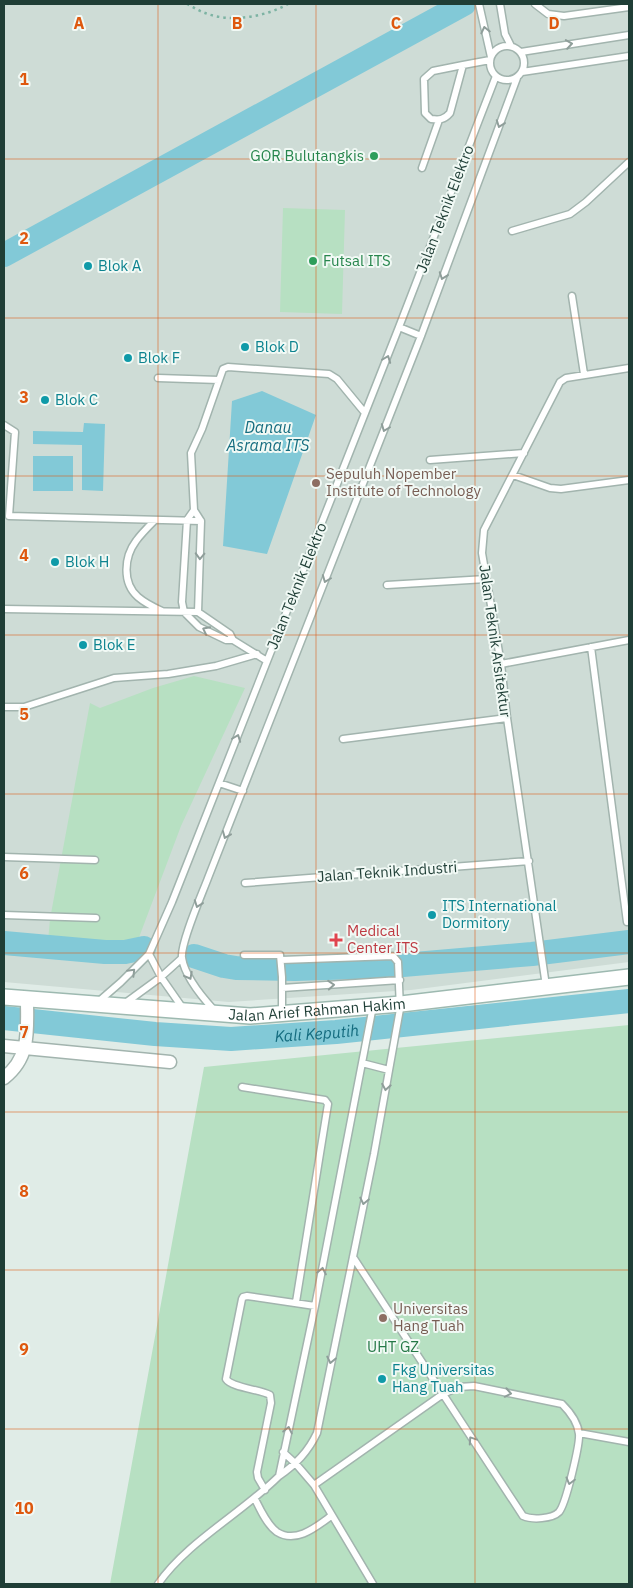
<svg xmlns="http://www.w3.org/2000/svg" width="633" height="1588" font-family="'IBM Plex Sans',sans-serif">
<rect width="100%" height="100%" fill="#e0ece7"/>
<path fill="#cedcd6" d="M4 4H629V962L411 990 229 1002 4 982Z"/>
<path fill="#b7e0c2" d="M283 208 345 210 342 314 280 312Z
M194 676 245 688 181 826 135 948 48 941 50 919 90 703 100 708 153 688Z
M629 1025V1584H110L204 1067Z"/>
<path fill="#82c9d7" d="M262 391 316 415 267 554 223 546 232 401Z
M84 423 105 424 103 491 82 490V445L33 444V431L83 432Z
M33 456H73V491H33Z"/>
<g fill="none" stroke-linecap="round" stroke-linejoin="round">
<g stroke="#82c9d7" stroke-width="24">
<path d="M4 255 464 4"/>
<path d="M4 943 105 952H125L144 948"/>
<path d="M194 956 224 966 236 968 295 969 391 966 532 954 629 942"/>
<path id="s1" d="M4 1018 155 1034 231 1039 336 1032 629 1001"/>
</g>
<defs>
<path id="lane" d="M479 4 491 57
M500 4 505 34 511 46
M535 4 548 14 564 16 629 7
M490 63a17 17 0 1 1 34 0a17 17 0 1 1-34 0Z
M521 52 629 35
M463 65 450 113C444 120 439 120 431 119L425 113 424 79 433 71Z
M463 65 490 60
M522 72 629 56
M422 168 439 120
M512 231 570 214 586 202 629 162
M572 296 584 374
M399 327 421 336
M158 378 219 380
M4 425 15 432 9 516 201 521
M430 460 524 453
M513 475 550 488 561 489 629 480
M194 510 187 520 182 602 184 612 199 627 226 640H233L267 661
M154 521C148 527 141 534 136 541 124 557 122 583 138 597 145 603 153 607 162 611
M387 585 486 579
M4 609 198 612
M233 640 230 634 198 612 201 521 194 510 191 453 202 429 223 369 228 367 329 374 337 379 365 413
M591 647 627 922
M501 664 629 640
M4 707H24L114 678 168 674 216 666 257 654
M343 739 507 718
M219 783 243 791
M4 857 95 860
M245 883 529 861
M4 915 96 918
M149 954 161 977 184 1010
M244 955H280L282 977V1013
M281 960 393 956 398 962 400 1009 374 1154 317 1433C308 1452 296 1464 279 1476L315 1306 373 1006
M546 986 507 718 501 664 482 553 484 530 560 382 566 378 629 368
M282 988 400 980
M98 1002 121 982 149 954 172 902 399 327 496 76
M124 1004 161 977 182 958
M214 1010C202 997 185 977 182 958 180 944 202 894 208 878L421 336 517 78
M362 1063 389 1070
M242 1087 325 1100 328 1104 296 1302
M579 1433 629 1442
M283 1452 296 1464 314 1485 373 1584
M314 1485 443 1394 459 1387 474 1386 562 1404C569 1411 578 1423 579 1434 580 1444 566 1504 559 1512 552 1519 532 1520 523 1516 466 1430 410 1343 353 1257
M265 1490 258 1478 257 1472 271 1403 270 1395C259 1389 232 1388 226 1379L242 1299 243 1297 247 1296 315 1306
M255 1499C260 1509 267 1525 277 1532 296 1544 316 1527 331 1516
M158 1584C188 1541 241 1514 279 1476"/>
<path id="street" d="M4 1046 170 1062
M4 1078C31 1057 27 1030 27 999"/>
<g id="secondary">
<path id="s2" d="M4 997 250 1016 401 1004 629 977"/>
</g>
</defs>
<use href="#lane" stroke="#a2b4ae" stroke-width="9"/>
<use href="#street" stroke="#a2b4ae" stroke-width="15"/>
<use href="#secondary" stroke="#9db9b0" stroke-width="18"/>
<path stroke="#7db3a3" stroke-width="2.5" stroke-dasharray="2.5 4" stroke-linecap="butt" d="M187 4C193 7 199 11 205 13 230 23 265 17 288 4"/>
<use href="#lane" stroke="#fff" stroke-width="6"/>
<use href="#street" stroke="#fff" stroke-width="12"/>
<use href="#secondary" stroke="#fff" stroke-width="15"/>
</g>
<defs><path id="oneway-chevron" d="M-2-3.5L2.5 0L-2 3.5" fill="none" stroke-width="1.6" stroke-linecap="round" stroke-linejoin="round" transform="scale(1.25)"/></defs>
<g stroke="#8f9e9a">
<use href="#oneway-chevron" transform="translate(485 30) rotate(-103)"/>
<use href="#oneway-chevron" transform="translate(569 44) rotate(-9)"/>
<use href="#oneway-chevron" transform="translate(500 124) rotate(110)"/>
<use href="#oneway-chevron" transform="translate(443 276) rotate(110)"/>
<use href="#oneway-chevron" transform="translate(387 359) rotate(-69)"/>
<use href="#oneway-chevron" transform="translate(385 428) rotate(111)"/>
<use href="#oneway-chevron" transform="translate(200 556) rotate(92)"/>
<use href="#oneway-chevron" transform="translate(326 579) rotate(111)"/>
<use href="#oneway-chevron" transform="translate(206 630) rotate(-153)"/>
<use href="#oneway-chevron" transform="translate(237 738) rotate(-69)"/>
<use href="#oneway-chevron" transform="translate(226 835) rotate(112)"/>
<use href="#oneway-chevron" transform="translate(198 904) rotate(110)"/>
<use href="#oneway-chevron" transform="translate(132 972) rotate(-45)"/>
<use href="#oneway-chevron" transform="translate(189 976) rotate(62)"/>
<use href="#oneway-chevron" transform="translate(331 985) rotate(-4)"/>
<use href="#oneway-chevron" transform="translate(386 1087) rotate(100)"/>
<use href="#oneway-chevron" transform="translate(364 1201) rotate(102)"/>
<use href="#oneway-chevron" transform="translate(322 1271) rotate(-79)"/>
<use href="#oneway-chevron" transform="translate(331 1360) rotate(102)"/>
<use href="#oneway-chevron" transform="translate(508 1393) rotate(11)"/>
<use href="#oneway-chevron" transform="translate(288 1430) rotate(-78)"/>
<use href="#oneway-chevron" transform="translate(472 1440) rotate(-124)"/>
<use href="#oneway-chevron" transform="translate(570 1481) rotate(105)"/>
</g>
<path fill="none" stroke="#de580e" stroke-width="1" stroke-opacity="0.55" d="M158 4V1584M316 4V1584M475 4V1584M4 159H629M4 318H629M4 476H629M4 635H629M4 794H629M4 953H629M4 1112H629M4 1270H629M4 1429H629"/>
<g fill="#2e9e5b" stroke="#f1f9f5" stroke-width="2">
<circle cx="374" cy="156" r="5"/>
<circle cx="313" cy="261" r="5"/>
</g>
<g fill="#0f9aa8" stroke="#f1f9f5" stroke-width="2">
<circle cx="88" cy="266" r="5"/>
<circle cx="245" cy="347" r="5"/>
<circle cx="128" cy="358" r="5"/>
<circle cx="45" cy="400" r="5"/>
<circle cx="55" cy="562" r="5"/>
<circle cx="83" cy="645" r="5"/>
<circle cx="432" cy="915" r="5"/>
<circle cx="382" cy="1379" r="5"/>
</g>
<g fill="#8d6e63" stroke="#f1f9f5" stroke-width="2">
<circle cx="316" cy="483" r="5"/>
<circle cx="383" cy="1318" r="5"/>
</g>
<path fill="#e0444e" stroke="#f1f9f5" stroke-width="2" d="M333.5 932.5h5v5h5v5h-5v5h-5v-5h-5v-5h5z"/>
<g text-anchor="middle" stroke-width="4" stroke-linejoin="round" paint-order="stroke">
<g font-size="15" fill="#27864d" stroke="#f1f9f5" text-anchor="end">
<text x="364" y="161">GOR Bulutangkis</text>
<text x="323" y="266" text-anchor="start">Futsal ITS</text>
</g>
<g font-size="15" fill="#1f3e36" stroke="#f1f9f5">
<text transform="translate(445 209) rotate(-69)" y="5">Jalan Teknik Elektro</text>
<text transform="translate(297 586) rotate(-68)" y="5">Jalan Teknik Elektro</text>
<text transform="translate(495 641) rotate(82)" y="5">Jalan Teknik Arsitektur</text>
<text transform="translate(387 872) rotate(-4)" y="5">Jalan Teknik Industri</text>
<text dy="5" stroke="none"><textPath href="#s2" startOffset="314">Jalan Arief Rahman Hakim</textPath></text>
</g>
<g font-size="15" fill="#0d838f" stroke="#f1f9f5" text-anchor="start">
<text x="98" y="271">Blok A</text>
<text x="255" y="352">Blok D</text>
<text x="138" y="363">Blok F</text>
<text x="55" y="405">Blok C</text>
<text x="65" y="567">Blok H</text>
<text x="93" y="650">Blok E</text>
<text x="442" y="911">ITS International<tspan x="442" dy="17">Dormitory</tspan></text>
<text x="392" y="1375">Fkg Universitas<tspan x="392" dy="17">Hang Tuah</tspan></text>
</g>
<g font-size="15" fill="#785e54" stroke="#f1f9f5" text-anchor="start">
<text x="326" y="479">Sepuluh Nopember<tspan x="326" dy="17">Institute of Technology</tspan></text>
<text x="393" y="1314">Universitas<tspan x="393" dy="17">Hang Tuah</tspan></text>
</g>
<g font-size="15" fill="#be3a42" stroke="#f1f9f5" text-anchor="start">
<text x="347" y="936">Medical<tspan x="347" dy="17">Center ITS</tspan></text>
</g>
<g font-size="15" fill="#257947" stroke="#f1f9f5">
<text x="393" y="1352">UHT GZ</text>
</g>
<g font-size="16" font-style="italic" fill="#146c7f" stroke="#f1f9f5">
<text x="268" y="433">Danau<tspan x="268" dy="18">Asrama ITS</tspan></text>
<text dy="6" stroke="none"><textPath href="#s1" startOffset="314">Kali Keputih</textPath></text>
</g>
</g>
<g font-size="16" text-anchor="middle" font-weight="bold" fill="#de580e" stroke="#f1f9f5" stroke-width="4" stroke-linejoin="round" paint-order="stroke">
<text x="79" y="29">A</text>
<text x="237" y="29">B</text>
<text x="396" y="29">C</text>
<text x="554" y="29">D</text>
<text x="24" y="85">1</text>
<text x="24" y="244">2</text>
<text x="24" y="403">3</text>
<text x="24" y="561">4</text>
<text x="24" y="720">5</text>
<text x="24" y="879">6</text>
<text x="24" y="1038">7</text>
<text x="24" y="1197">8</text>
<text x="24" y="1355">9</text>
<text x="24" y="1514">10</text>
</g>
<rect width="633" height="1588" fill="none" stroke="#1f3e36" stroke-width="10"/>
</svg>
